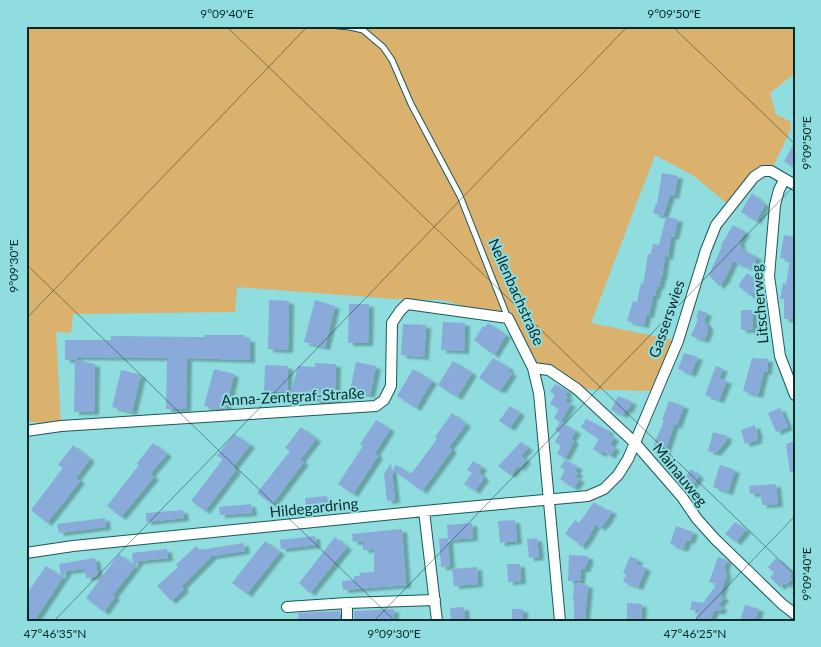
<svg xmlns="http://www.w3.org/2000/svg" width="821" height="647" font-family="Lato,sans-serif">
<defs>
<filter id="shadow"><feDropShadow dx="5" dy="3" stdDeviation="1" flood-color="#0004"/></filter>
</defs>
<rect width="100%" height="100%" fill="#8fdddf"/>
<path fill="#dbb16e" d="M26 26H795V73L770 93 776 115 790 121 791 129 771 171H763L730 206 694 176 655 155 591 323 678 341 656 391 577 389 533 368 508 318 442 300 395 299 237 287 235 312 73 314 71 333 56 332 61 426 26 421Z"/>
<path fill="#8aaad9" filter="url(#shadow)" d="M795 141V167L784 162Z
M662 173 678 176 674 196 670 195 663 216 653 213 656 204H657Z
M752 193 765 205 756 221 741 212Z
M666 217 678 219 674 237 671 236 668 257 665 256 662 277H661L659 287 657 286 655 296H653L649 315H646L644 325 627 321 633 301 637 302 641 283 643 284 645 274 648 254H651L653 244 659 245Z
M733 225 745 232 739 242 741 243 739 246 742 247 741 249 757 257 751 269 733 261 725 279 719 286 709 275 722 246 721 245Z
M784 235 795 237V319H784V299H780L783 283 786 284 790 260 780 258Z
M747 273 760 283 751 296 738 286Z
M269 300 289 301 288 350 268 349Z
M315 300 335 306 325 347 304 342Z
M349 304H369L368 343H348Z
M699 310 707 313 704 321 708 326V331L704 340 691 336 698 319 696 318Z
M741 310H752L753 330H741Z
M443 322 465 323 464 351 441 350Z
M488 323 506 335 494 355 474 340 483 326 485 327Z
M403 324 426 325 424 357 401 355Z
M205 335H245V339H250V360L187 358 186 409H166L167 358 77 357V360L95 364 94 412H74L75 360H65V340H111V336L205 337Z
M684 353 698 357 691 374 678 369Z
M493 358 509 368 508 371 512 373 501 390 498 389V390L479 378Z
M752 358 768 359 767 372 764 371 758 395 743 391Z
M453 361 472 373 457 397 438 385Z
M356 362 376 366 370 395 350 390Z
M315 363 336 364 335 402H315V393L291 392 298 366 315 367Z
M265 365 288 366 287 392H264Z
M716 366 723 369 719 378 727 381 719 400 705 395Z
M214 369 234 374 226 409H216L204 406Z
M413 369 432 381 416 408 397 396Z
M121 370 141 375 132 412 112 407Z
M555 384 568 391 565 395 568 397 565 401 571 404 560 422 576 431 571 439 574 441 565 458 557 454 561 446 555 442 560 433 555 430 560 422 554 418 559 409 550 404 555 395 550 392Z
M618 396 632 402 628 410 626 409 623 415 611 410Z
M669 401 684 406 677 425H674L664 454 652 449 664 421 662 420Z
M510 406 520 413 510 428 499 421Z
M780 408 788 427 776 432 768 413Z
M452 413 466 424 449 447 452 450 422 491 393 470 396 465 411 474 437 439 435 437Z
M586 419 609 431 608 434 614 438 610 445 615 448 610 456 603 451 601 454 593 449 599 439 581 427Z
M376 420 390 429 375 453 378 456 353 494 338 484 363 446 360 444Z
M755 425 758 436H756L758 440 745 444 741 430Z
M301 427 316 439 300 460 304 462 272 504 257 493 290 451 285 448Z
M713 432 727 436 726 441 716 453 708 451Z
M234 434 250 445 233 467 236 470 205 511 191 501 223 459 217 456Z
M795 441V472H790L786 444Z
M521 442 528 448 521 456 526 460 520 468 518 466 511 475 498 466Z
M153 443 167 454 150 474 154 477 121 517 107 506 139 465 137 463Z
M73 445 90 459 76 478 80 481 47 523 31 510 63 468 58 465Z
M565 460 578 467 575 471 578 473 575 477 580 479 574 488 560 479 565 470 560 467Z
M473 461 482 467 479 472 484 478 475 491 464 484 472 473 467 470Z
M391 463 395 500 387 501 384 474Z
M720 465 735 470 728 492 713 487Z
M691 469 699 476 692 486 683 480Z
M776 484 778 504 762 505 761 493 750 494 749 486Z
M327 496 328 505 306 508 305 498Z
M594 502 602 508 612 511 606 522 600 528 596 524 587 540 581 547 575 540 565 534 575 520 579 523Z
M251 504 252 513 220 515 219 507Z
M183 510 184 518 146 522V513Z
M105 518 106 527 59 533 57 524Z
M515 520 517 541 500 543 498 521Z
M735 522 746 530 736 542 725 534Z
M472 523 473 538 448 540 450 566 441 567 439 539 448 538 447 525Z
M676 526 693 532 690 541 687 540 683 549 670 544Z
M402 529 406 585 343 590 342 581 354 580V576H360L359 573 374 572V549L363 550V541L353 542 352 534Z
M315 536 316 545 281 549 280 540Z
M335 537 347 547 310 593 299 583Z
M537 538 539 557 529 558 527 539Z
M265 541 280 552 247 594 232 583Z
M244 543 245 551 212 556 182 586 184 589 171 601 157 586 178 567 176 565 196 546 200 550Z
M167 549 168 558 139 561 113 595 115 597 104 612 86 598 119 554 133 565 132 553Z
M569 555 588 556V564H586V569H581L580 581H568Z
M630 556 638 560 636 564 646 568 638 587 623 582 626 574 623 573Z
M718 557 727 560 724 569 726 570 724 575 726 573 727 574 720 595 724 598 718 606H722L721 611H714L710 621H695L699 610H690L692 601 703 603 717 584 709 582Z
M95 558 98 576 86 578 85 569 67 571 34 621H26V595L46 566 61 576 59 564Z
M776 558 793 572 789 577 792 579 786 585 784 583 780 587 770 577 774 573 768 567Z
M507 564H520L521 581 508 582Z
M477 567 478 584 454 586 452 569Z
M574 583 588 585 585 618 574 620V601H573Z
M627 603 642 604 641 621H627Z
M745 605 759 609 755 621H740Z
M464 607 465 621H451L450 608Z
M394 609V621H354V611Z
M512 609H523V621H512Z
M340 611V621H299L298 613Z"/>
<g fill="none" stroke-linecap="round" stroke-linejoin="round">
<defs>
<path id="lane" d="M338 26 350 27 363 30 383 47 392 60 411 104 460 196 508 318"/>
<path id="street" d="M784 180 779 190 775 205 769 276 780 356 795 395
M533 368 549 370 577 389 635 443 682 497 697 519 715 539 782 604 795 614
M26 431 61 426 376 406 384 400 391 386 392 323 400 311 407 304 508 318 533 368 539 393 560 621
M424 511 437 621
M26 553 73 546 424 511 588 496 604 489 618 475 628 459 678 341 706 250 716 225 754 177 763 171H771L795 185
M287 607 347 603
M347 621V603L435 600"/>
</defs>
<use href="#lane" stroke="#195859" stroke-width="7"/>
<use href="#street" stroke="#195859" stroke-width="12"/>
<use href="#lane" stroke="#fff" stroke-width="5"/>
<use href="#street" stroke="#fff" stroke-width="10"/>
</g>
<path fill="none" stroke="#082a2b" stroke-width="1" stroke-opacity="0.45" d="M226 26 795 575M672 26 795 144M26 264 395 621M26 319 308 26M54 621 628 26M374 621 795 185M694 621 795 516"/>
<g text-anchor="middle" stroke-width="4" stroke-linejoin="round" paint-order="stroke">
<g font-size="15" fill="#082a2b" stroke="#8fdddf">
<text transform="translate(516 292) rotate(66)" y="5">Nellenbachstraße</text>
<text transform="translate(760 304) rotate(-95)" y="5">Litscherweg</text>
<text transform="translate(667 319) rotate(-71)" y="5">Gasserswies</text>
<text transform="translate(293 397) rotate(-3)" y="5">Anna-Zentgraf-Straße</text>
<text transform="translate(680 475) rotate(51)" y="5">Mainauweg</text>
<text transform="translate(314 508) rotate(-6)" y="5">Hildegardring</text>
</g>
</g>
<rect width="821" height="647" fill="none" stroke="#8fdddf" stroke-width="55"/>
<rect x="28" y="28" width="766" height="592" fill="none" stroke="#082a2b" stroke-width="2"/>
<g font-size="12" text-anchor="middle" fill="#082a2b">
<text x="227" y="18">9°09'40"E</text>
<text x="674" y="18">9°09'50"E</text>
<text transform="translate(807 143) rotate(-90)" y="4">9°09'50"E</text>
<text transform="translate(14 266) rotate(-90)" y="4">9°09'30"E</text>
<text transform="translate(807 574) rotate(-90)" y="4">9°09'40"E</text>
<text x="55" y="638">47°46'35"N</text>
<text x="394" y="638">9°09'30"E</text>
<text x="695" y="638">47°46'25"N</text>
</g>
</svg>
